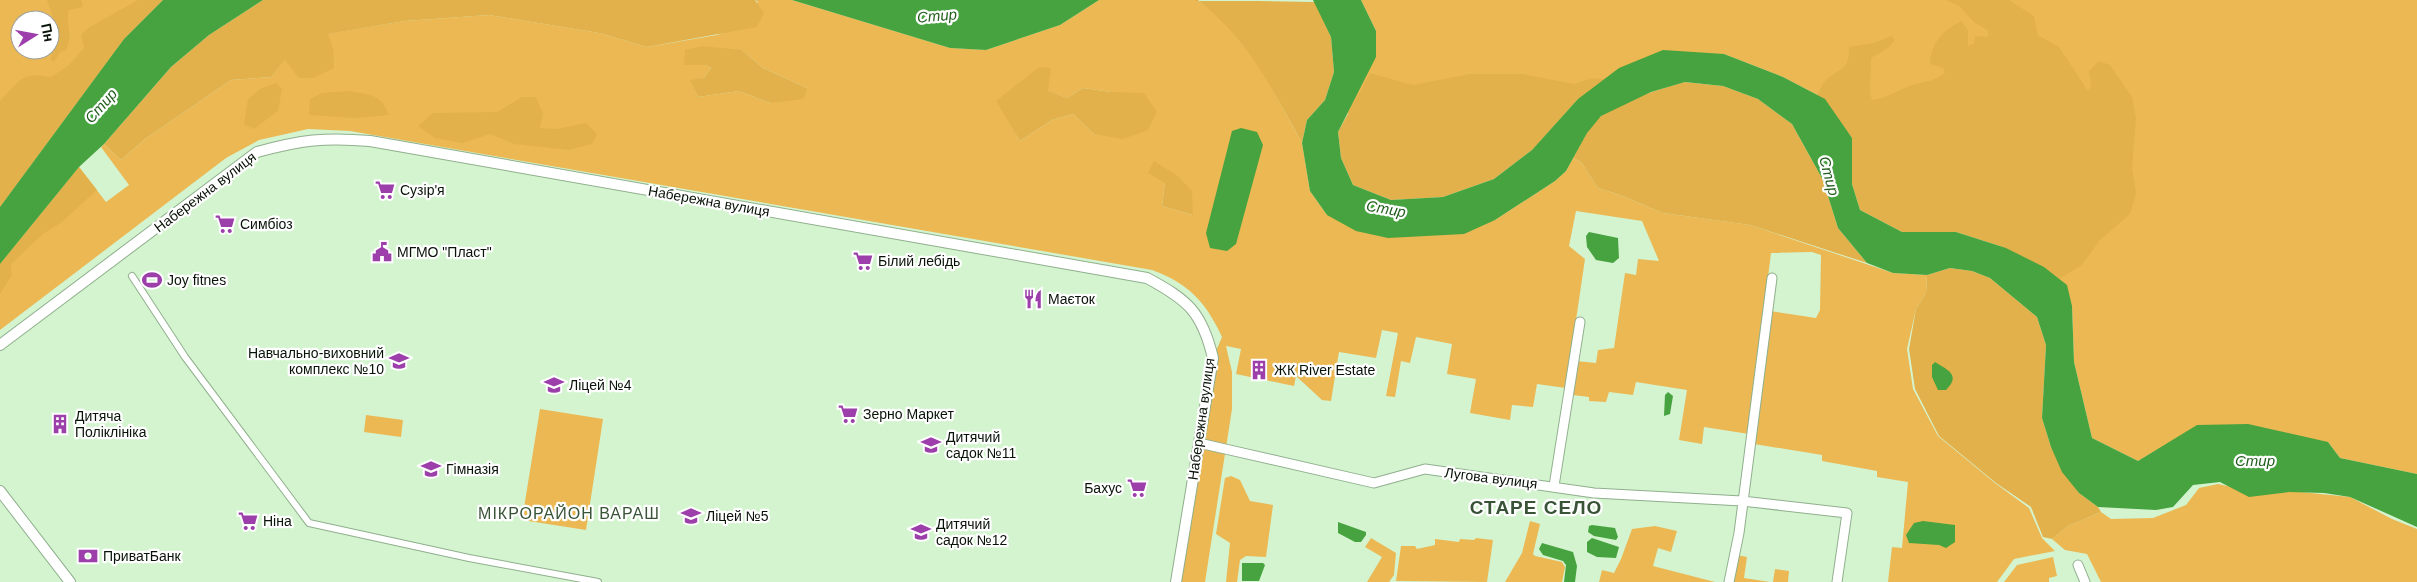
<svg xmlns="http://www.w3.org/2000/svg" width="2417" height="582" font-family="Arial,sans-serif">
<rect width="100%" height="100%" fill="#d4f4d0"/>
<path fill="#ebb853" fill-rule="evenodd" d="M0 0H163L124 39 0 207ZM20 20H50V50H20Z
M755 0H792L950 48 986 50 1060 25 1099 0H1198L1222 19 1261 68 1302 143 1310 191 1327 215 1495 220 1555 181 1566 171 1573 158 1581 162 1598 188 1620 195 1663 213 1750 225 1893 273 1927 275 1926 293 1916 309 1907 349 1913 389 1938 436 1995 483 2029 508 2042 538 2055 551 2014 559 1997 582H1888L1892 547 1902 548 1908 482 1877 477V471L1822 461V455L1748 443 1749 434 1704 427 1702 444 1679 440 1687 390 1636 382 1633 395 1609 392 1606 402 1589 401V397L1573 395 1576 361 1596 363 1598 350 1614 348 1625 273 1636 275 1638 259 1659 261 1642 221 1576 211 1569 246 1585 259 1566 388 1537 384 1533 407 1512 405 1510 420 1470 413 1476 379 1447 374 1452 344 1416 337 1410 363 1401 361 1395 397 1386 396 1398 333 1382 330 1376 358 1339 352 1331 401 1322 400 1296 376 1294 386 1236 374 1241 349 1226 346 1232 372V409L1205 582H1176L1213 358 1222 337C1206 302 1188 283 1152 270L350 131 308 129 259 140 226 158 0 330V264L79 167 106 202 129 185 101 147 104 144 121 160 145 139 231 80 271 77 302 38 405 21 489 15 599 33 647 47 717 35 730 30 758 2ZM742 50 763 68 807 88 770 103 739 91 698 97 691 81 704 78 711 68 705 65H685ZM1050 68 1047 91 1067 98 1083 88 1111 92 1094 134 1073 114 1052 120 1020 141 997 101ZM1165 183 1193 215 1162 206ZM1812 252 1821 255 1820 310 1816 318 1764 310 1771 253Z
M1361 0H2417V474L2340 458 2328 442 2158 449 2138 461 2092 438 2074 362 2072 306 1825 99 1783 77 1724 54 1578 99 1532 150 1347 113 1376 31Z
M540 409 603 419 586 530 522 520Z
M366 415 403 420 401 437 364 432Z
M1231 476 1240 480 1250 501 1273 505 1266 557 1246 556 1240 560 1237 582H1226L1230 543 1216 534 1225 478Z
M2218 484 2241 489H2272L2350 497 2392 519 2417 529V582H2101L2087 554 2065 550 2052 539 2068 526 2101 512 2111 519 2153 518 2186 505 2199 488Z
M1530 521 1540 524 1533 554 1535 556 1562 562 1565 567 1562 582H1505L1522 553Z
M1655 526 1677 531 1671 552 1658 548 1653 566 1715 582H1599L1602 570 1614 573 1621 559 1632 529Z
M1371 538 1396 553 1394 575 1389 582H1367L1382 557 1365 547Z
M1476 538 1493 540 1487 582 1396 581 1401 546H1415L1417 549 1435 545V539L1459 542 1460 539 1474 540Z
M1736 555 1747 557 1744 578 1770 582H1731Z
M2053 557 2057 576 2049 578V582H2004L2017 565Z
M1775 569 1789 571 1788 582H1773Z"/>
<path fill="#e3b14b" d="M47 0H81L83 7 69 10C65 25 74 34 66 50L60 52 54 62 50 60 59 35Z
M138 0H163L124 39 0 207V101C21 80 20 72 51 77L69 65 84 48 81 35 88 28Z
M263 0H755L764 13 757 27 647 47 599 33 489 15 405 21 328 34 333 49 334 68 313 78H299L285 60 271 77 231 80 145 139 121 160 104 144 171 67 209 35Z
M1194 0 1315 2 1331 37 1334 72 1325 100 1307 120 1302 143C1271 87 1250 42 1198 0Z
M1946 0H2009L2034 16 2038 35 2059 47 2088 91 2091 86 2089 71 2099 61 2110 65 2132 97 2136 118 2132 168 2136 193 2130 214 2100 240 2082 265 2059 279 2044 267 2006 248 1956 232H1902L1860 210 1852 184V138L1817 95C1820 91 1822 84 1825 81 1838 68 1850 72 1849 47L1873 43 1892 36 1895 40 1888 48 1871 58 1870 92 1872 100C1887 98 1898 90 1912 85 1927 81 1932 82 1945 73L1943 68 1930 64C1931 43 1942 31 1961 21L1968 30V46L1974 43 1975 36 1988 37V30L1975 23 1959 6Z
M702 46 742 50 763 68 807 88 804 99 770 103 739 91 698 97 690 80 704 78 711 68 705 65H684L685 50Z
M1039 67 1051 68 1048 91 1067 98 1083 88 1111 92 1144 93 1157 112 1148 130 1123 139 1094 134 1073 114 1052 120 1020 141 996 101Z
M1370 73 1413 85 1470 74H1523L1574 84 1592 78 1604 79 1578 99 1532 150 1494 179 1443 197 1391 200 1353 185 1341 158 1338 132Z
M1685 82 1723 86 1758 99 1792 124 1823 180 1838 228 1867 263 1750 225 1663 213 1620 195 1598 188 1581 162 1573 158C1581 145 1588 125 1601 116 1623 100 1660 89 1685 82Z
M276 83 282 89 278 111 254 129 244 125 248 99 260 89Z
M348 91C369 95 380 92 389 115L354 118 309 115 310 99 322 93Z
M522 97H536L543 114 540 128 557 129 586 123 597 134 592 144 569 150 514 144 490 134 462 143 435 138 418 126 433 113 497 112Z
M1154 161 1178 176 1192 191 1193 215 1162 206 1165 183 1148 173Z
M79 167 97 190 62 222 43 234 11 264 12 275 0 294V264Z
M1950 268 1972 271 1990 278 2037 317 2046 345 2042 418 2051 447 2079 493 2098 507 2101 512 2068 526 2052 539 2043 537 2031 507 1996 483 1939 436 1915 389 1909 349 1916 309 1926 293 1927 275Z"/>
<path fill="#46a33f" d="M163 0H263L209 35 171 67 104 144 79 167 0 264V207L124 39Z
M792 0H1099L1060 25 986 50 950 48Z
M1313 0H1361L1376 31V57L1338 132 1341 158 1353 185 1391 200 1443 197 1494 179 1532 150 1578 99 1619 68 1663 50 1724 54 1783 77 1825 99 1852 138V184L1860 210 1902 232H1956L2006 248 2044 267 2067 285 2072 306 2074 362 2092 438 2138 461 2197 425 2248 424 2328 442 2340 458 2417 474V527L2350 497 2324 493 2289 492 2249 497 2220 482 2193 485 2173 507 2156 510 2098 507 2079 493 2062 472 2051 447 2042 418 2046 345 2037 317 1990 278 1972 271 1950 268 1927 275 1893 273 1867 263 1838 228 1823 180 1792 124 1758 99 1723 86 1685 82 1651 92 1601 116 1587 133 1566 171 1555 181 1495 220 1464 234 1388 238 1356 231 1327 215 1310 191 1302 143 1307 120 1325 100 1334 72 1331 37Z
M1241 128 1257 132 1263 145 1236 244 1227 251 1210 248 1206 233 1232 131Z
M1589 232 1618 238 1619 258 1613 263 1596 260 1587 247 1586 236Z
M1935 362C1948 370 1961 375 1946 390H1938L1932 377V365Z
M1668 392 1673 396 1670 414 1664 416 1665 395Z
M1923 521 1955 525V542L1946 548 1939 545 1909 543 1906 535 1914 523Z
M1338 522 1366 532V535L1361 542H1355L1338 533Z
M1592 525 1615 528 1618 537 1616 540 1594 536 1588 532 1589 526Z
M1592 538 1619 547 1616 558 1597 557 1587 552V542Z
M1542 543 1573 552 1577 566 1575 582H1564L1566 565 1563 561 1543 555 1539 549Z
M1242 563H1263L1265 565 1259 581H1242Z"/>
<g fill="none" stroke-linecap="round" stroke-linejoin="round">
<defs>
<path id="pedestrian" d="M132 276 185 357 309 523 469 558 598 582"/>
<path id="minor" d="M1199 443 1374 483 1425 469 1594 493 1742 501 1847 513 1837 582
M1554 486 1580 322
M2078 565 2085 582
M1729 582 1739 533 1772 278"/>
<path id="tertiary" d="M0 345 257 152C301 140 325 137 370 141L1147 278C1188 300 1202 312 1213 358L1176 582
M0 491 70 582"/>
</defs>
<use href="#pedestrian" stroke="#90af8d" stroke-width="8"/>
<use href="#minor" stroke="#90af8d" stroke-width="11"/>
<use href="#tertiary" stroke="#90af8d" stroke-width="12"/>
<use href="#pedestrian" stroke="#fff" stroke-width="6"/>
<use href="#minor" stroke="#fff" stroke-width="9"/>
<use href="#tertiary" stroke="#fff" stroke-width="10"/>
</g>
<defs>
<symbol id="supermarket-bare" viewBox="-9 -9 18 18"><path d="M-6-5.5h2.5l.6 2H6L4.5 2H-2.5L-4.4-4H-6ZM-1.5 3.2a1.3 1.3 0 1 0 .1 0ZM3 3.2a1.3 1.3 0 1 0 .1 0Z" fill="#9c3faa" stroke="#fff" stroke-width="2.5" paint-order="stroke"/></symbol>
<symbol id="civic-bare" viewBox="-9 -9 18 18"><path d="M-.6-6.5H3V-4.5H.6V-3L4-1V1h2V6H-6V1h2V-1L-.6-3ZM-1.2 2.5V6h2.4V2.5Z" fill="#9c3faa" stroke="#fff" stroke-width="2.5" paint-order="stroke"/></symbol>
<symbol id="stadium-bare" viewBox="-9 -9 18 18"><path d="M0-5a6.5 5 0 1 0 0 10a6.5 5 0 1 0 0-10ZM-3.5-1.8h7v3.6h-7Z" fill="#9c3faa" stroke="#fff" stroke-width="2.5" paint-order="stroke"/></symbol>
<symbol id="restaurant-bare" viewBox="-9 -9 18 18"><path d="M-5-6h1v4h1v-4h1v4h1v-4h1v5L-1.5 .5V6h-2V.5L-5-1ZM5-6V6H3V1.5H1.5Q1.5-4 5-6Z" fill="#9c3faa" stroke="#fff" stroke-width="2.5" paint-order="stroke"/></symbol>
<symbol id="school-bare" viewBox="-9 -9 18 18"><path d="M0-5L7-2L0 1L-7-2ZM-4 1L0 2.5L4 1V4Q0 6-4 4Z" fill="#9c3faa" stroke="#fff" stroke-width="2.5" paint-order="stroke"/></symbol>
<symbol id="building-bare" viewBox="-9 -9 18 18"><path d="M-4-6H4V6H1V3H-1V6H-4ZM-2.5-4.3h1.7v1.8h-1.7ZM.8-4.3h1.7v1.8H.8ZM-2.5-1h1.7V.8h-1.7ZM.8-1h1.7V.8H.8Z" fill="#9c3faa" stroke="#fff" stroke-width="2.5" paint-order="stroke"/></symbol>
<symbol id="bank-bare" viewBox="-9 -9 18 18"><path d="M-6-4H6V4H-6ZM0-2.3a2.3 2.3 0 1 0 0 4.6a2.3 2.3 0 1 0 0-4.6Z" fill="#9c3faa" stroke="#fff" stroke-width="2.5" paint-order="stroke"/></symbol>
</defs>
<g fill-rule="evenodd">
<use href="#supermarket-bare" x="371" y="176" width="28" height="28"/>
<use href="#supermarket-bare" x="211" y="210" width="28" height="28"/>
<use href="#civic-bare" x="368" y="238" width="28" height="28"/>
<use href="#supermarket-bare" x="849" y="247" width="28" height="28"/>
<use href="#stadium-bare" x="138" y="266" width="28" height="28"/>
<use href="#restaurant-bare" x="1019" y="285" width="28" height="28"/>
<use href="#school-bare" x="385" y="347" width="28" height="28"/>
<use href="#building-bare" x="1245" y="356" width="28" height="28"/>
<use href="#school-bare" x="540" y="371" width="28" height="28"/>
<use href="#supermarket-bare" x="834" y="400" width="28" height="28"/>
<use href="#building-bare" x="46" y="410" width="28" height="28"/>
<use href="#school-bare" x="917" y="431" width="28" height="28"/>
<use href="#school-bare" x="417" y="455" width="28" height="28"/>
<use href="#supermarket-bare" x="1123" y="474" width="28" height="28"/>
<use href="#school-bare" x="677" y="502" width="28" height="28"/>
<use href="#supermarket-bare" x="234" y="507" width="28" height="28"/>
<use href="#school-bare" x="907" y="518" width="28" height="28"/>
<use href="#bank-bare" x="74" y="542" width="28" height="28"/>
</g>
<g text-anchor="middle" stroke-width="4.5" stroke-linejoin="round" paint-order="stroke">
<g font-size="14" fill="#081307" stroke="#fff" text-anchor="start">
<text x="400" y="195">Сузір'я</text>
<text x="240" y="229">Симбіоз</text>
<text x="397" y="257">МГМО "Пласт"</text>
<text x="878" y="266">Білий лебідь</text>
<text x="167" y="285">Joy fitnes</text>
<text x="1048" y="304">Маєток</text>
<text x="384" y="358" text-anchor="end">Навчально-виховний<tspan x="384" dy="16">комплекс №10</tspan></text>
<text x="1274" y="375">ЖК River Estate</text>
<text x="569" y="390">Ліцей №4</text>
<text x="863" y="419">Зерно Маркет</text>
<text x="75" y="421">Дитяча<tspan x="75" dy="16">Поліклініка</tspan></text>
<text x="946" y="442">Дитячий<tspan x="946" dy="16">садок №11</tspan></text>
<text x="446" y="474">Гімназія</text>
<text x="1122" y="493" text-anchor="end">Бахус</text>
<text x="706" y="521">Ліцей №5</text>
<text x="263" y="526">Ніна</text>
<text x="936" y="529">Дитячий<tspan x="936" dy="16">садок №12</tspan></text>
<text x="103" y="561">ПриватБанк</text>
</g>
<g font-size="14" fill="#081307" stroke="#fff">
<text transform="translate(205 192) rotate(-37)" y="5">Набережна вулиця</text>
<text transform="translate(709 201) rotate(10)" y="5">Набережна вулиця</text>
<text transform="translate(1201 419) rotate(-82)" y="5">Набережна вулиця</text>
<text transform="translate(1491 478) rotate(7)" y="5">Лугова вулиця</text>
</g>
<g font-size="15" font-style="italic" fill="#215e1c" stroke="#fff">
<text transform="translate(937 16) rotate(-5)" y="5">Стир</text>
<text transform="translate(101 106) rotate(-49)" y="5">Стир</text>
<text transform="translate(1829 176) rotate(75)" y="5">Стир</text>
<text transform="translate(1386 209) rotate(10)" y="5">Стир</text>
<text x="2255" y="466">Стир</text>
</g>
<g font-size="16" letter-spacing="1" fill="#385336" stroke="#fff">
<text x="569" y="519">МІКРОРАЙОН ВАРАШ</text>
</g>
<g font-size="19" font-weight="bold" letter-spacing="1" fill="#385336" stroke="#fff">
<text x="1536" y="514">СТАРЕ СЕЛО</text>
</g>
</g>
<g transform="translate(35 35) rotate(79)"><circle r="24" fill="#ffffff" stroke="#9ca19c"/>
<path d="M0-4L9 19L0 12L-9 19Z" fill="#9c3faa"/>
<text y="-8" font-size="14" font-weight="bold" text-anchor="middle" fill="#081307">Пн</text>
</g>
</svg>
